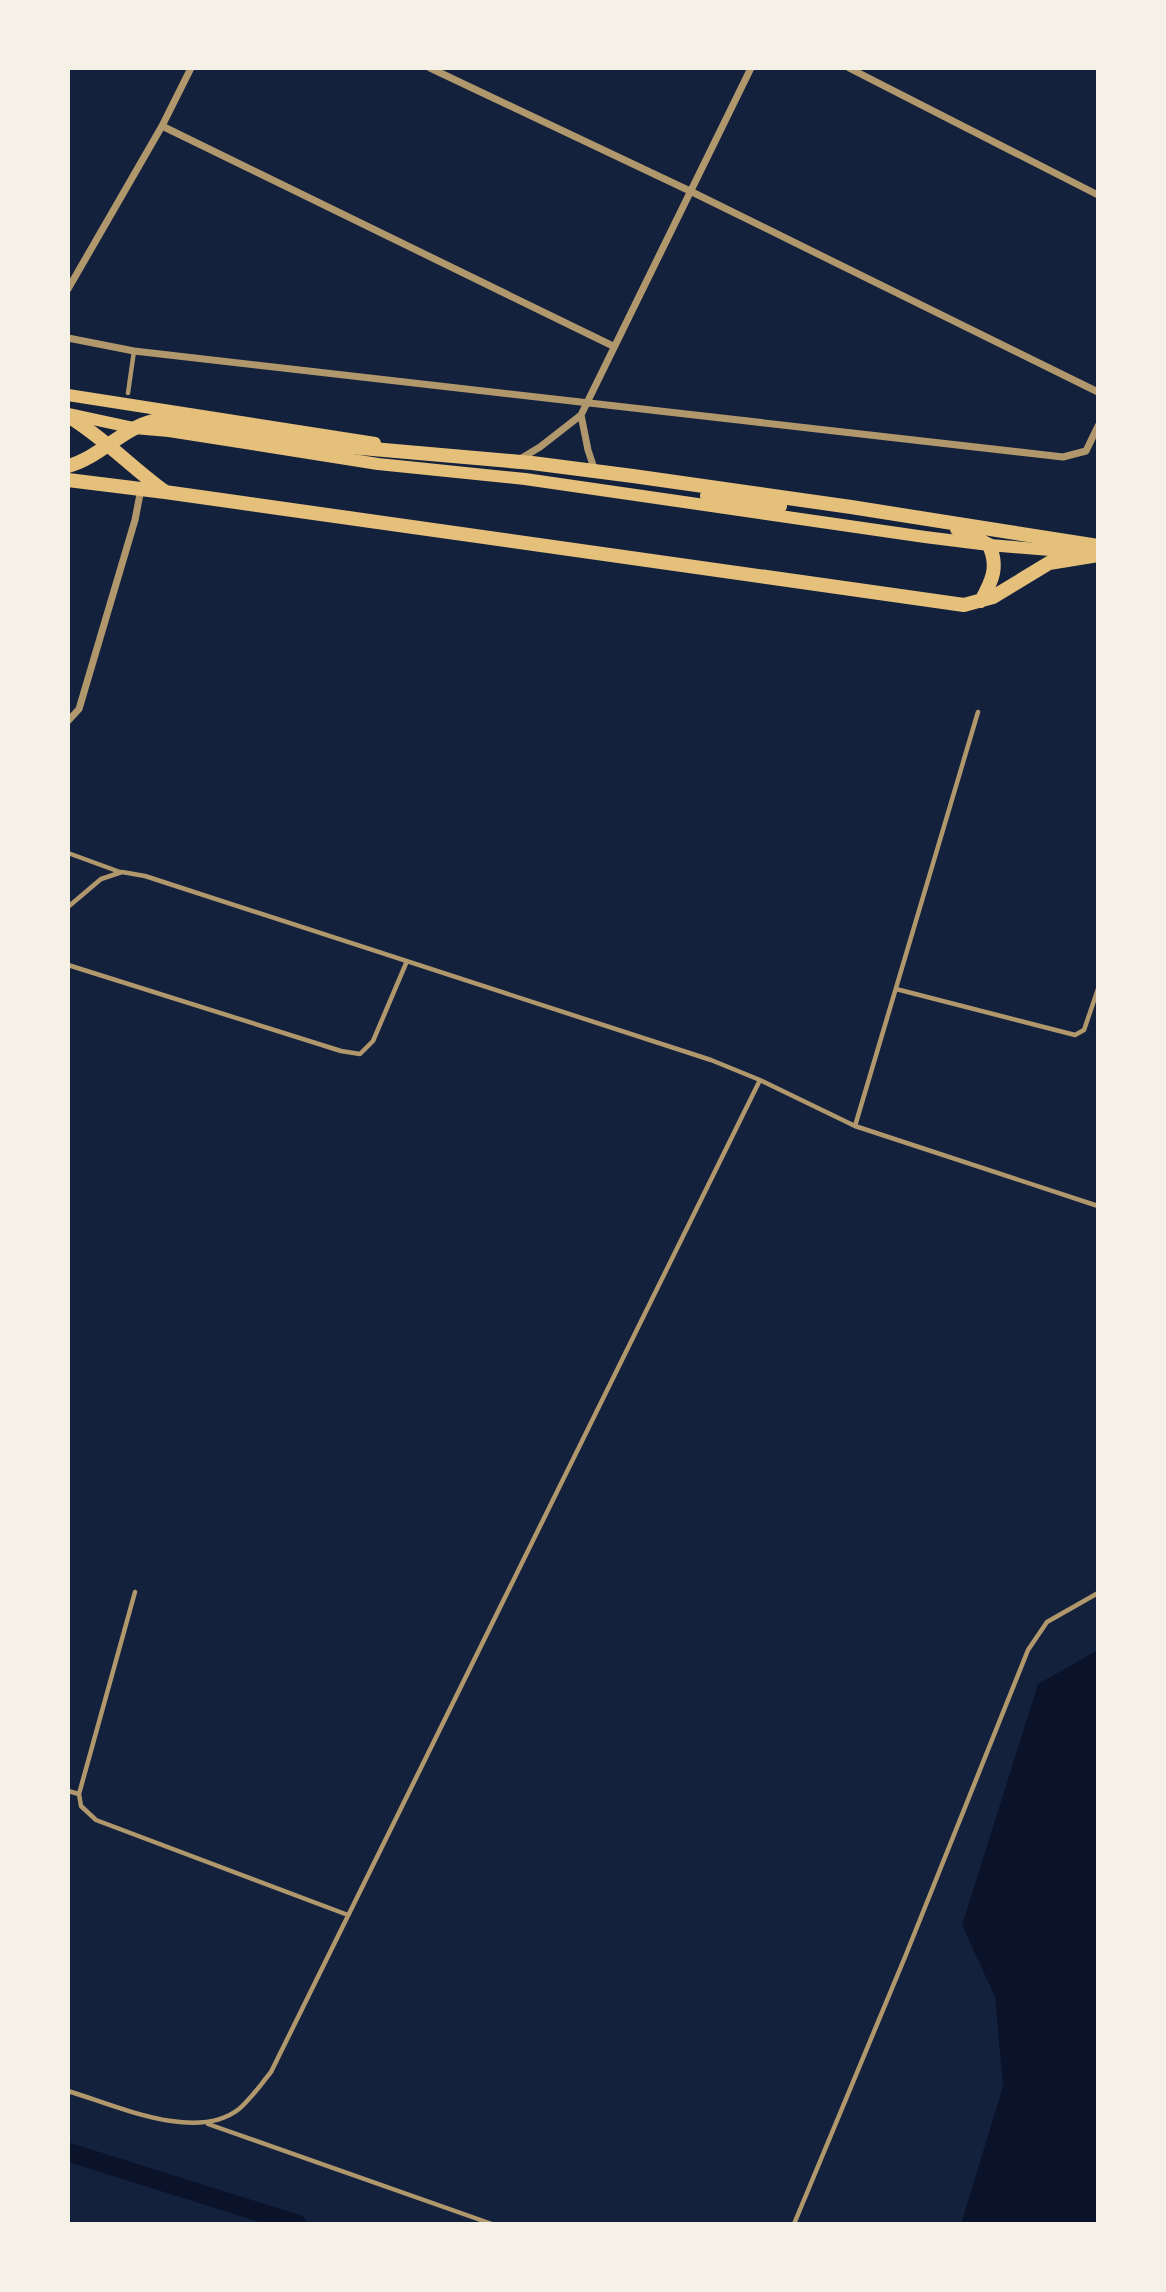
<svg xmlns="http://www.w3.org/2000/svg" width="1166" height="2292" font-family="Signika,sans-serif">
<rect width="100%" height="100%" fill="#14213d"/>
<path fill="#0b132b" d="M1098 1650V2224H961L1003 2086 995 1997 962 1925 1038 1684Z"/>
<g fill="none" stroke-linecap="round" stroke-linejoin="round">
<path stroke="#0b132b" stroke-width="19" d="M68 2152 297 2224"/>
<path stroke="#b1986c" stroke-width="4.5" d="M128 393 134 351
M68 853 120 872
M68 907 101 879 122 872 145 876 711 1060 760 1080 271 2072C261 2084 251 2099 239 2109 196 2143 115 2105 68 2091
M68 965 341 1051 360 1054 373 1041 407 961
M896 989 1075 1035 1084 1030 1098 989
M760 1080 855 1126 1098 1206
M855 1126 978 712
M135 1592 79 1794 81 1806 96 1820 348 1915
M68 1791 79 1794
M208 2124 492 2224
M794 2224 905 1957 1028 1650 1047 1622 1098 1593"/>
<path stroke="#b1986c" stroke-width="7" d="M430 68 690 191 1098 392
M849 68 1098 195
M162 126 613 346
M68 289 162 126 191 68
M68 338 134 351 1063 457 1086 451 1098 426
M581 415 588 450 595 471
M520 459 540 447 581 415 751 68
M68 721 79 709 135 520 141 489"/>
<path stroke="#e5c07b" stroke-width="12" d="M68 395 375 443
M69 414 134 428 169 431 378 464 525 479 925 537 989 545 1087 553"/>
<path stroke="#e5c07b" stroke-width="14" d="M68 416C103 437 131 467 164 491
M68 466C104 456 125 423 164 419L327 445 532 463 633 476 851 507 1098 546
M68 480 165 492 964 605 993 597 1049 563 1098 555
M707 496 780 506
M957 529 989 545C999 567 992 581 981 601"/>
</g>
<rect width="1166" height="2292" fill="none" stroke="#f6f1e7" stroke-width="140"/>
</svg>
